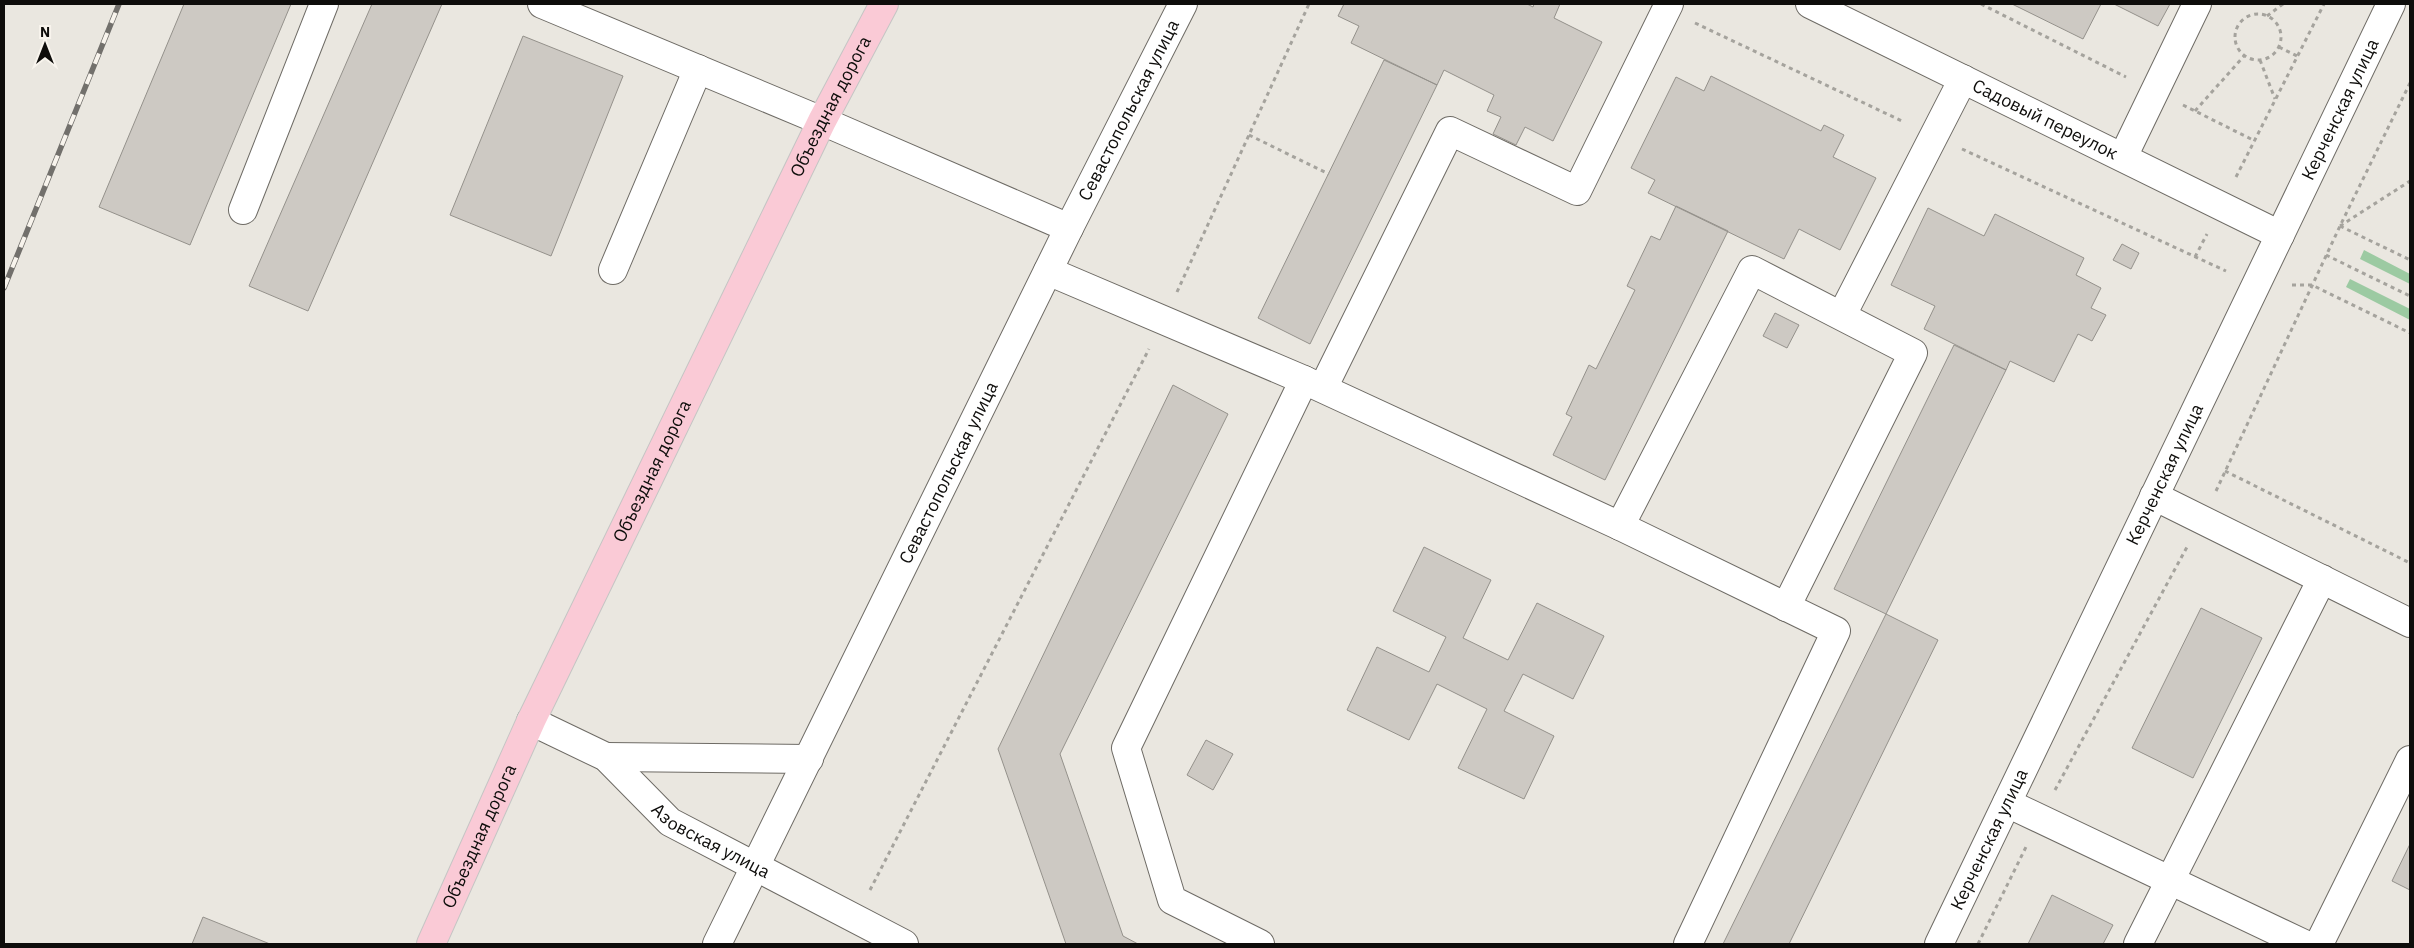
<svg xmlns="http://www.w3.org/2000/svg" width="2414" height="948" font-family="'IBM Plex Sans',sans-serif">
<rect width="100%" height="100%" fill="#eae7e0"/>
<path fill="#9ccaa2" d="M2364 250 2410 274V284L2360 259Z
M2350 279 2410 309V320L2346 287Z"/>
<path fill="#cdc9c3" stroke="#94918b" d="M184 4H291L190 245 99 207Z
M372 4H442L308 311 249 286Z
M1344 4H1527L1533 7 1534 4H1560L1554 18 1602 42 1553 141 1525 127 1516 145 1493 134 1501 117 1487 111 1494 95 1444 70 1437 85 1351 43 1359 26 1338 16Z
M2012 4H2101L2083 39Z
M2114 4H2170L2158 26Z
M523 36 623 76 551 256 450 215Z
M1384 60 1437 85 1310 344 1258 318Z
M1711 76 1821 131 1824 125 1844 135 1833 157 1876 178 1840 250 1799 229 1784 259 1648 193 1655 180 1631 168 1676 77 1704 91Z
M1676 206 1728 231 1605 480 1553 455 1572 417 1566 414 1589 365 1596 369 1635 290 1627 286 1651 236 1660 240Z
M1928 208 1984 236 1995 214 2084 258 2076 275 2101 288 2091 308 2106 315 2092 341 2078 334 2054 382 2010 361 2006 370 1924 329 1935 306 1891 285Z
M2122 244 2139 253 2131 269 2113 260Z
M1775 313 1799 325 1787 348 1763 336Z
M1954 345 2006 370 1886 614 1834 589Z
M1173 385 1228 414 1060 754 1123 936 1138 944H1066L998 749Z
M1424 547 1491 580 1463 638 1508 660 1537 603 1604 636 1573 699 1523 674 1504 711 1554 736 1524 799 1458 768 1487 709 1437 684 1409 740 1347 710 1377 647 1429 672 1446 637 1393 611Z
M2201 608 2262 638 2193 778 2132 748Z
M1886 614 1938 640 1789 944H1723Z
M1206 740 1233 754 1213 790 1187 775Z
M2410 844V890L2392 881Z
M2052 895 2113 925 2103 944H2028Z
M203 917 270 944H192Z"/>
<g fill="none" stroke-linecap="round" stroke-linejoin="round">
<defs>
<g id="minor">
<path d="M542 4 822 121 1069 228"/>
<path id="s1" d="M1810 4 2280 235"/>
<path d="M2123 157 2197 4"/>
<path d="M243 210 324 4"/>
<path d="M613 270 698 69"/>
<path d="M1048 271 1304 380 1126 748 1172 900 1260 944"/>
<path d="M1842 315 1963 79"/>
<path d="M1304 380 1620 526 1836 631 1688 944"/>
<path d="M1323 388 1450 131 1577 191 1669 4"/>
<path d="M2154 496 2410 623"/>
<path d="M1620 526 1752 270 1913 353 1786 607"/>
<path id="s2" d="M531 721 606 757 670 822 904 944"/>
<path d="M606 757 809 759"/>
<path d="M2007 803 2304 944"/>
<path id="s3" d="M717 944 1069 228 1183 4"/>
<path id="s4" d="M1939 944 2391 4"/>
<path d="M2138 944 2322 579"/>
<path d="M2319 944 2410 760"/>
</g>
<g id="major">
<path id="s5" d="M431 944 531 721 822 121 884 4"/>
</g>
</defs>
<use href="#minor" stroke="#6e6b65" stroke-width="30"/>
<use href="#major" stroke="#c5c5c4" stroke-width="30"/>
<path stroke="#a5a39d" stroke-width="3" stroke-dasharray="4 4" stroke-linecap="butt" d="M1981 4 2126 77
M2235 37a23 23 0 1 1 46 0a23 23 0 1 1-46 0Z
M2267 16 2283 4
M1695 23 1904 122
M2279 47 2297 56
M2260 60 2275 99
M2183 105 2255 141
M2195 111 2244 56
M1249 135 1329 174
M1962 149 2226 271
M2236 177 2324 4
M2340 226 2410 181
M2340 226 2410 260
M2326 255 2410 296
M2195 257 2207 234
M2292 285H2312L2410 333
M1177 292 1309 4
M2225 471 2410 563
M2216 491 2340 226 2410 83
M2055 790 2187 547
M870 890 1149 349
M1978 944 2026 847"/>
<use href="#minor" stroke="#fff" stroke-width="28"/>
<use href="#major" stroke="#facad6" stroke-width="28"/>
<defs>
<path id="rail" d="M4 288 119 4"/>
</defs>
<use href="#rail" stroke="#72706c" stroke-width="5.5"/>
<use href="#rail" stroke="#f8f4ed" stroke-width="4" stroke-dasharray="11" stroke-linecap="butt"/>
</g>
<g text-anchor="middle" stroke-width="4.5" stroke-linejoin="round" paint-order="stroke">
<g font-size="18" fill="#0e0d0b" stroke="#f8f4ed">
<text dy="6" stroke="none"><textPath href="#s5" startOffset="928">Объездная дорога</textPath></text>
<text dy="6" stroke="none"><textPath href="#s4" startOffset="926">Керченская улица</textPath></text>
<text dy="6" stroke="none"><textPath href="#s3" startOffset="930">Севастопольская улица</textPath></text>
<text dy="6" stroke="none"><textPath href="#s1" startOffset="262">Садовый переулок</textPath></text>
<text dy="6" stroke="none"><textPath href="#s5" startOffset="522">Объездная дорога</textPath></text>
<text dy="6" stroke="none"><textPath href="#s3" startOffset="525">Севастопольская улица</textPath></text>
<text dy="6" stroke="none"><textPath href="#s4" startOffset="521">Керченская улица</textPath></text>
<text dy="6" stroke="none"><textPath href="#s5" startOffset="118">Объездная дорога</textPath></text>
<text dy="6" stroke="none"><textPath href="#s2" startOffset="219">Азовская улица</textPath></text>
<text dy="6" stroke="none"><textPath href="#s4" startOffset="116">Керченская улица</textPath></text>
</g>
</g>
<rect width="2414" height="948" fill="none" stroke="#0e0d0b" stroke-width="10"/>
<g transform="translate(45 45)" stroke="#f8f4ed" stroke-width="4" paint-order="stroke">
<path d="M0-4L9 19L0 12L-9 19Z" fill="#0e0d0b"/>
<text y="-8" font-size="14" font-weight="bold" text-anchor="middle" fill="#0e0d0b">N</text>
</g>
</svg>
